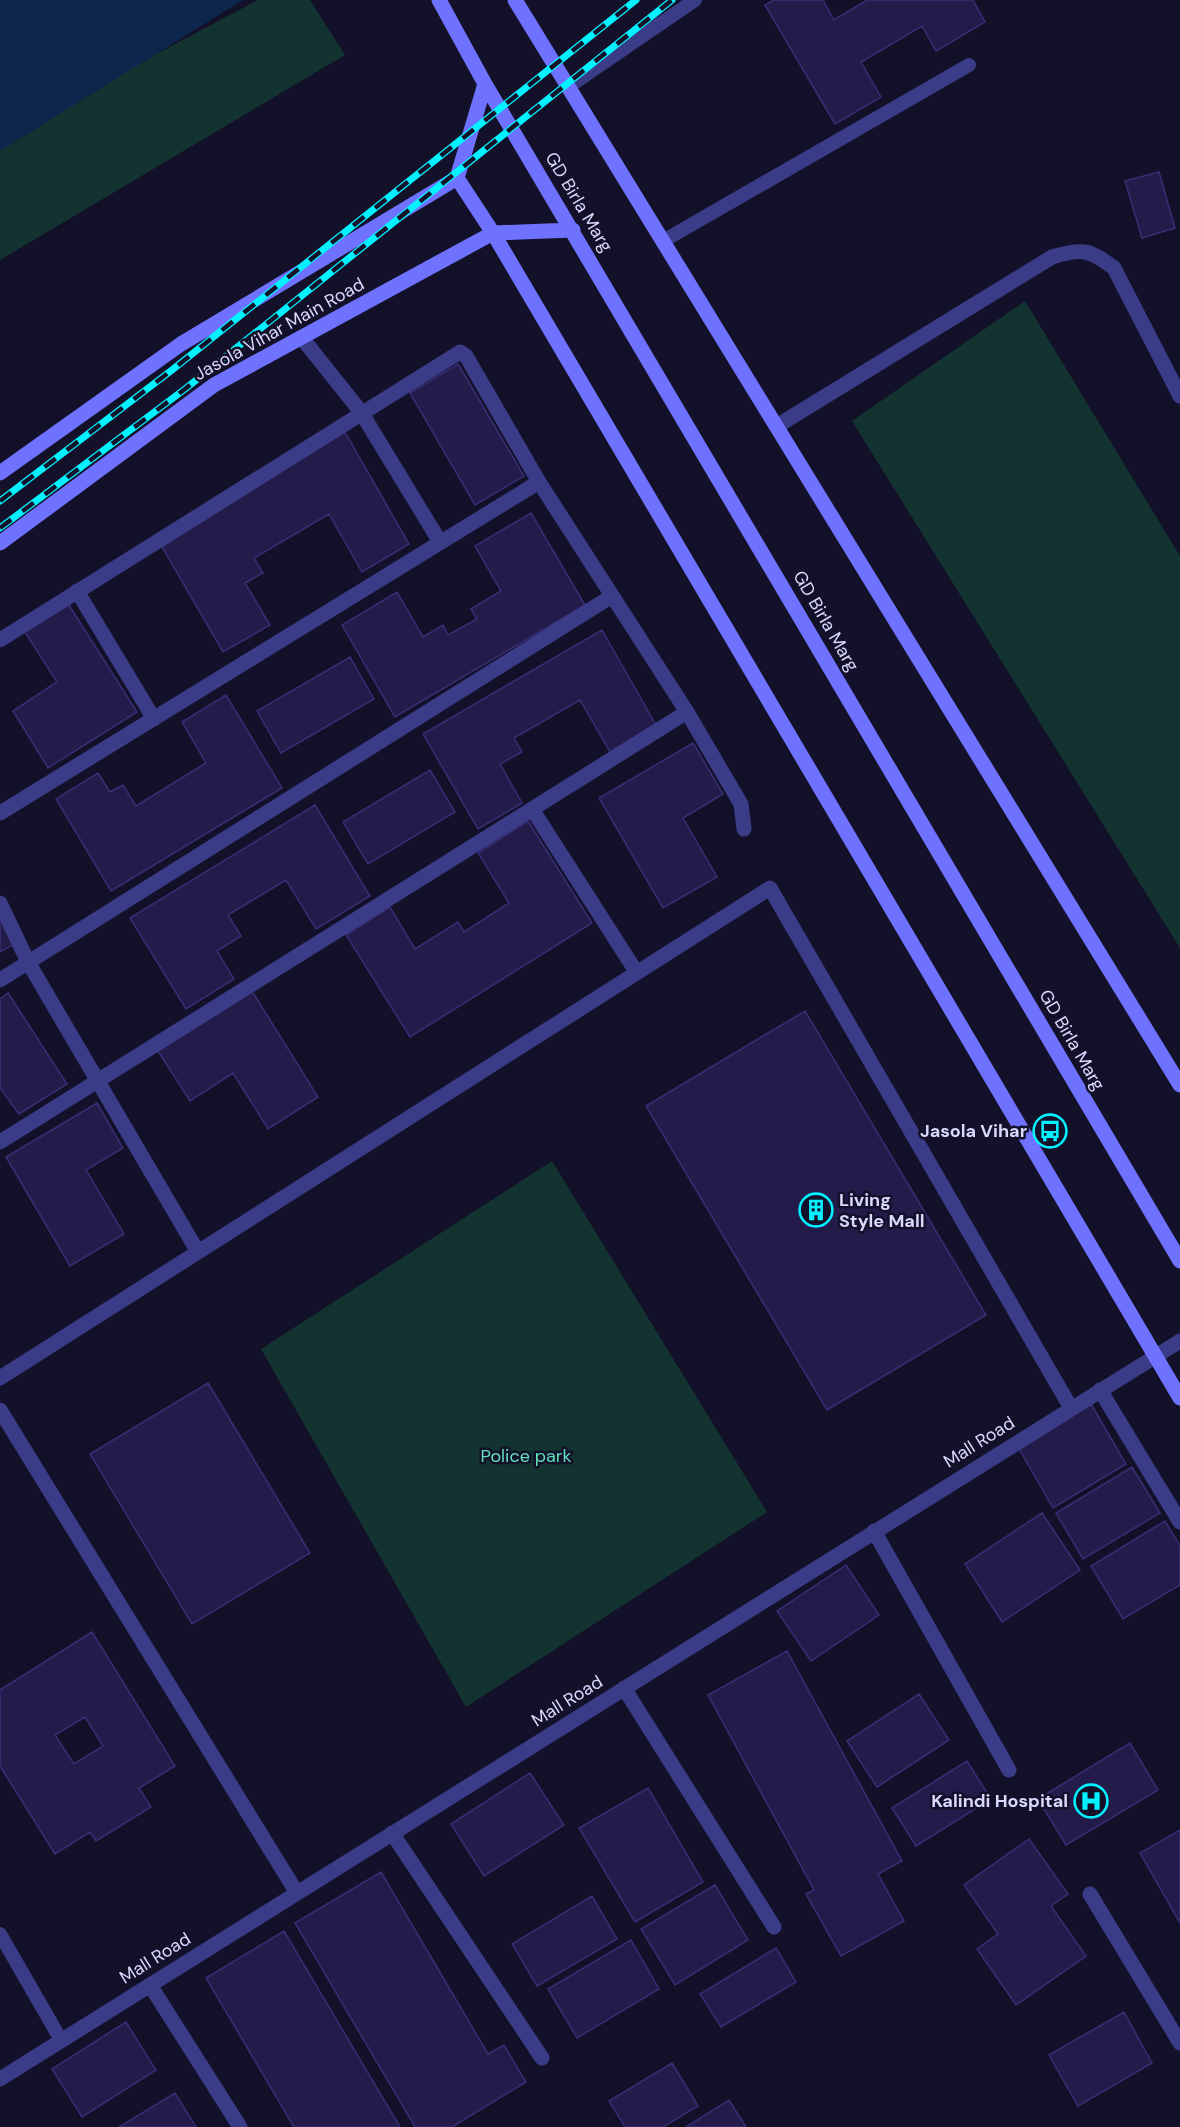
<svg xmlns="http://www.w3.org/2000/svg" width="1180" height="2127" font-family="'DM Sans',sans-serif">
<rect width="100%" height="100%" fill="#131029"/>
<path fill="#133330" d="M258 0H310L345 55 0 260V137Z
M1025 301 1180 556V948L852 421Z
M552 1161 767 1512 466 1707 261 1349Z"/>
<path fill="#0c264c" d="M0 0H243L0 151Z"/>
<path fill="#231c4a" stroke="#392e76" stroke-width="1.5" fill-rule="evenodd" d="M774 0H823L834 20 867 0H973L985 22 936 51 922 26 861 62 881 97 835 124 765 5Z
M1159 172 1175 228 1142 238 1125 181Z
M458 364 524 476 475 505 410 393Z
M345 432 409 544 362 572 329 514 254 558 263 573 245 583 270 625 223 652 158 540Z
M531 513 585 605 395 717 342 625 397 592 423 637 443 625 448 635 477 619 471 609 501 591 475 546Z
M67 602 137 712 48 768 13 711 57 682 23 629Z
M602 630 656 725 610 752 580 700 514 738 522 752 500 764 522 803 478 829 423 734Z
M350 657 374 699 281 753 257 711Z
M226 695 282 788 111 891 56 799 98 773 110 792 123 785 136 806 206 763 182 722Z
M693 743 723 794 683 818 717 877 663 908 599 798Z
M430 770 455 812 368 864 343 822Z
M315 805 370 896 316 929 286 880 228 915 241 936 217 951 234 979 186 1009 130 918Z
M528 821 592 923 410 1037 346 935 390 907 415 949 458 922 464 932 509 903 478 853Z
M0 916 16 943 0 952Z
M252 991 318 1097 268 1129 233 1073 190 1101 158 1051Z
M8 993 67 1084 19 1114 0 1088V999Z
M805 1011 986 1315 827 1410 646 1106Z
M97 1103 123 1148 86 1170 124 1234 70 1266 6 1157Z
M208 1383 310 1553 192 1624 90 1454Z
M1091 1404 1126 1464 1053 1508 1018 1447Z
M1132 1467 1160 1513 1083 1559 1056 1513Z
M1042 1513 1080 1570 1002 1622 965 1564Z
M1165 1521 1180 1546V1585L1123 1619 1091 1566Z
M846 1565 879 1615 811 1661 777 1611Z
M92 1632 175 1766 139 1788 151 1807 96 1841 90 1832 55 1854 0 1766V1690ZM85 1717 103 1746 74 1764 55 1735Z
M787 1651 902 1861 878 1874 904 1921 841 1956 806 1894 814 1890 708 1695Z
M919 1694 949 1740 877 1787 847 1741Z
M1130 1743 1158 1790 1066 1845 1038 1799Z
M967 1761 991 1799 916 1846 892 1808Z
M530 1773 564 1825 484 1876 451 1824Z
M648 1788 703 1882 635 1922 579 1828Z
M1180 1830V1923L1140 1853Z
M1029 1839 1068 1894 1051 1906 1086 1956 1016 2005 977 1949 998 1934 964 1885Z
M381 1872 488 2054 504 2045 526 2082 452 2127H415L295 1923Z
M715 1885 748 1940 675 1985 641 1929Z
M592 1896 617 1939 537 1986 512 1944Z
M284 1931 400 2127H294L206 1978Z
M631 1940 659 1989 577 2038 548 1989Z
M776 1948 796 1982 721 2027 700 1994Z
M1124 2012 1152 2063 1078 2106 1049 2055Z
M126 2022 156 2070 82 2117 52 2069Z
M672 2063 698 2106 663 2127H625L609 2101Z
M175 2093 196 2127H119Z
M729 2100 746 2127H686Z"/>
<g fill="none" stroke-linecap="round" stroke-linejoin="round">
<path stroke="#3b3c88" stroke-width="14" d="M568 87 695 0
M663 241 969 65
M0 1934 61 2040"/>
<path stroke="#3b3c88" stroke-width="15" d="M302 338 361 412 440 542
M777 426 1052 257C1081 248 1090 249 1114 268L1180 396
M77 591 154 719
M0 640 460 352 466 356 539 482 687 712 741 804 744 829
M532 809 637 973
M0 813 539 482
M0 903 28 962 198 1252
M0 980 612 596
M0 1142 687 712
M0 1378 770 888 1071 1408
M1100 1390 1180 1522
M0 1410 297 1893
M874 1531 1009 1770
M624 1688 774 1927
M392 1833 542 2058
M1090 1894 1180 2043
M150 1985 240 2127
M0 2079 1180 1341"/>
<path stroke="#6f72ff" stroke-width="15" d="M439 0 485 84 1180 1261
M515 0 1180 1085
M457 178 493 233 1180 1398
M0 473 181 344 457 178 485 84
M0 543 214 385 493 233 573 230"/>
<defs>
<path id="rail" d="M0 501 172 370 636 0
M0 528 185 389 672 0"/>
</defs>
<use href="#rail" stroke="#04f1ff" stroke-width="7"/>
<use href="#rail" stroke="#131029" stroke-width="4.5" stroke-dasharray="14" stroke-linecap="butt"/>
</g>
<defs>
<symbol id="bus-ring" viewBox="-11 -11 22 22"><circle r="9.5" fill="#131029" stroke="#04f1ff" stroke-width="1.5"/><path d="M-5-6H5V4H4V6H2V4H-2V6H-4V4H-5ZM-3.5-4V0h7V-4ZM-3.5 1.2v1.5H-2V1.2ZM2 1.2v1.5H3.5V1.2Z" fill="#04f1ff"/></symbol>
<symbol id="building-ring" viewBox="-11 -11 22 22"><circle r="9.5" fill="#131029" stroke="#04f1ff" stroke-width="1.5"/><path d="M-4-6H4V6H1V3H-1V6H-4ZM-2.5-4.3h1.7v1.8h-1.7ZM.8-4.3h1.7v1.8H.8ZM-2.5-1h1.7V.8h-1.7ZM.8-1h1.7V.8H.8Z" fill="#04f1ff"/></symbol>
<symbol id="hospital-ring" viewBox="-11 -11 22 22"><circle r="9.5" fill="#131029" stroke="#04f1ff" stroke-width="1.5"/><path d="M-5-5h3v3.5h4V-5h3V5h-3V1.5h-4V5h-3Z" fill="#04f1ff"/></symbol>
</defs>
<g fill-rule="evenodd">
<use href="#bus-ring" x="1031" y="1112" width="38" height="38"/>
<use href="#building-ring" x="797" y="1191" width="38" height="38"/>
<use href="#hospital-ring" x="1072" y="1782" width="38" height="38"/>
</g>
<g text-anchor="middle" stroke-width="5" stroke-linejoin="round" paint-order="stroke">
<g font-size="18" fill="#dbd8ff" stroke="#131029">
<text transform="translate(579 202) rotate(59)" y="6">GD Birla Marg</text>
<text transform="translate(279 329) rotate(-29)" y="6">Jasola Vihar Main Road</text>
<text transform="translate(826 621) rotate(60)" y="6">GD Birla Marg</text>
<text transform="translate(1072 1040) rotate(60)" y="6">GD Birla Marg</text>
<text transform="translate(979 1442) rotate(-32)" y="6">Mall Road</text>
<text transform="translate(567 1701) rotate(-32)" y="6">Mall Road</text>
<text transform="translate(155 1958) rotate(-32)" y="6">Mall Road</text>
</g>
<g font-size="18" font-weight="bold" fill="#dbd8ff" stroke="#131029" text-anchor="end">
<text x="1027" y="1137">Jasola Vihar</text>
<text x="839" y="1206" text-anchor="start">Living<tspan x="839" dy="21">Style Mall</tspan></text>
<text x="1068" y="1807">Kalindi Hospital</text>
</g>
<g font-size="18" fill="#62e1bb" stroke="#131029">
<text x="526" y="1462">Police park</text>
</g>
</g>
</svg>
